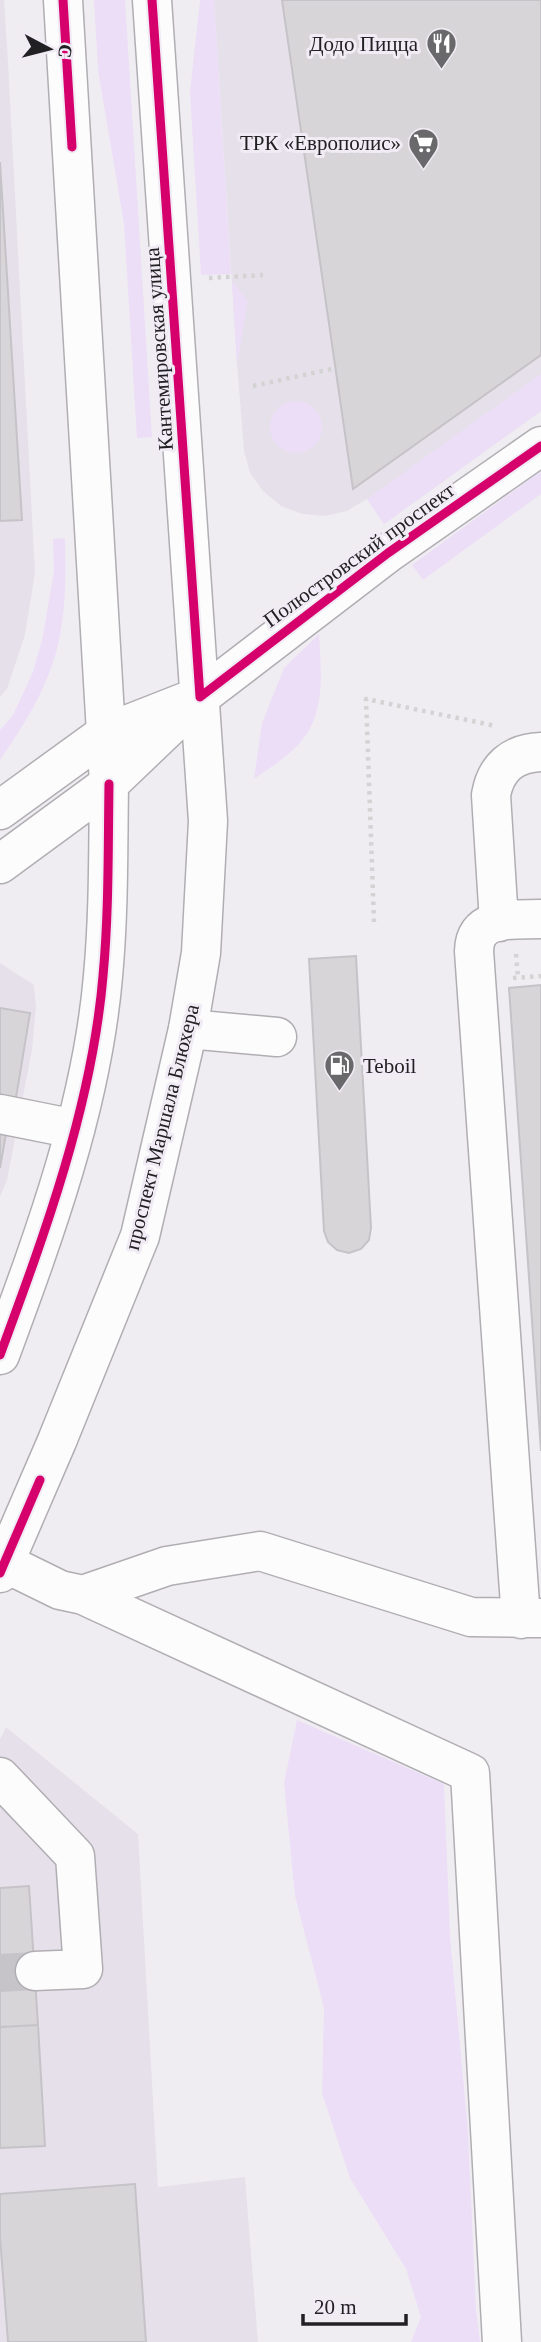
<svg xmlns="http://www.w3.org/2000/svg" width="541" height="2342" font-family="'Times New Roman',serif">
<rect width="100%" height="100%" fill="#f0edf2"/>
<path fill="#e6e0eb" d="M0 0H4L8 62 35 573 25 635 7 689 0 697Z
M214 0H541V411L384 524 367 499 347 511 325 516 302 514 281 506 263 491 250 473 244 451 237 364Z
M0 963 34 985 36 1007 32 1050 7 1180 0 1197Z
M6 1727 138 1834 158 2187 245 2177 258 2342H0V1739Z"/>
<path fill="#ecdef7" d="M94 0H125L152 437 137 438 124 224 98 70Z
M200 0H214L231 274 201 275 190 92Z
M232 281 248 301 237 364Z
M541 374V411L384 524 367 499Z
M270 427a26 26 0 1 1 52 0a26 26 0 1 1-52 0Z
M541 471V494L423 580 412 565Z
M65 538C66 572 66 606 59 640 50 684 25 724 0 760V730L13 715 33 672 43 636 54 571 53 539Z
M319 634C321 672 327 715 298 745 286 758 268 769 254 779L262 723 284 668Z
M297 1720 444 1784 450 1936 468 2132 476 2311 480 2342H411L421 2317 406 2269 350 2178 322 2093 324 2008 295 1896 284 1783Z"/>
<path fill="#d8d5d9" stroke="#c5c3c7" stroke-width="2" d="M282 0H541V355L353 489Z
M0 162 22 520 0 521Z
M356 956 371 1228 369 1240 361 1249 349 1253 337 1250 328 1242 324 1231 309 959Z
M541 985V1451L509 988Z
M0 1008 30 1013 15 1104 0 1102Z
M0 1128H7L0 1168Z
M29 1886 38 2025 0 2027V1888Z
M38 2025 45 2146 0 2148V2027Z
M135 2184 146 2342H8L0 2237V2194Z"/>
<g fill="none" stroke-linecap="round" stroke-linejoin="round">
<path stroke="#c7c4c9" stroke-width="38" stroke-dasharray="38 19" stroke-linecap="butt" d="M0 1973 35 1971"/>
<defs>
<path id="minor" d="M200 697 388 553 541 446
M499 922 491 795C496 767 513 753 541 752
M188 1029 277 1037
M0 1114 75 1129
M5 1563 60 1590 83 1595 470 1773 502 2342
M83 1595 167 1566 260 1551 471 1617 541 1618
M521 1619 474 951C475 914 514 920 541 919
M0 1777 75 1856 83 1969 35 1971"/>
<path id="major" d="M0 810 106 733 185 702
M0 864 109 784 200 697
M0 1355C45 1233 92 1106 103 976 109 912 108 848 109 784L63 0
M0 1573 57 1441 140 1236 188 1029 201 953 208 821 152 0"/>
</defs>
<use href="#minor" stroke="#b0aeb2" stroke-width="41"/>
<use href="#major" stroke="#b0aeb2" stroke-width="41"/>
<path stroke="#d3d3d3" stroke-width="4.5" stroke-dasharray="3.5 5" stroke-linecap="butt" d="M209 278 263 275
M253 386 336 368
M374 922 366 699 496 726
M516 954 518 978
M513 978 541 976"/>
<use href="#minor" stroke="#fdfcfd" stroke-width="38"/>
<use href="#major" stroke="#fdfcfd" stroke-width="38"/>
<defs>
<path id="cycleway" d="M63 0 72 147
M152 0 200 697
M200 697 388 553 541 446
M0 1355C45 1233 92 1106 103 976 109 912 108 848 109 784
M0 1573 40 1480"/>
</defs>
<use href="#cycleway" stroke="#f0ebf4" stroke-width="13"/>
<use href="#cycleway" stroke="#d6006c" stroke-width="9"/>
</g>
<defs>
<symbol id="restaurant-pin" viewBox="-11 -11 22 30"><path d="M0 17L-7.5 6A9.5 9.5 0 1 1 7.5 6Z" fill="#69686b" stroke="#f0ebf4"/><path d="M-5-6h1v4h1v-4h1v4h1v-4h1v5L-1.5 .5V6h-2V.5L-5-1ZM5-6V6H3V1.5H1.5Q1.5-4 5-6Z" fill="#fff"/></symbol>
<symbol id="supermarket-pin" viewBox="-11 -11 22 30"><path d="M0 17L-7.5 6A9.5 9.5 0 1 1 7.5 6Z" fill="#69686b" stroke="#f0ebf4"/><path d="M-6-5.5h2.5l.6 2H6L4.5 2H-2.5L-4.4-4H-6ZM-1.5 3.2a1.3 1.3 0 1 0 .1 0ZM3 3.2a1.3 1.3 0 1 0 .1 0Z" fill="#fff"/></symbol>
<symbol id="fuel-pin" viewBox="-11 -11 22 30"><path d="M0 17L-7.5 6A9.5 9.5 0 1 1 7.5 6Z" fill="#69686b" stroke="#f0ebf4"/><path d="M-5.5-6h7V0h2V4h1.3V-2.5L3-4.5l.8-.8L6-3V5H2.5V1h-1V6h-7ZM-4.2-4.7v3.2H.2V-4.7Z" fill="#fff"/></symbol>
</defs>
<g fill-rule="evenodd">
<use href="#restaurant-pin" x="424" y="26" width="35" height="47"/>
<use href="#supermarket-pin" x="406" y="126" width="35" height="47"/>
<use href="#fuel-pin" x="322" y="1048" width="35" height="47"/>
</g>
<g text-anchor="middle" stroke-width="6" stroke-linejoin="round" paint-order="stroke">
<g font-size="21" fill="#212023" stroke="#f0ebf4" text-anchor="end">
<text x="418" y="51">Додо Пицца</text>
<text x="401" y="150">ТРК «Европолис»</text>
<text x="363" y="1073" text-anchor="start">Teboil</text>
</g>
<g font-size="21" fill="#212023" stroke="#f0ebf4">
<text transform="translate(159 349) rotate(-94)" y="7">Кантемировская улица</text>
<text transform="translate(359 555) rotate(-36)" y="7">Полюстровский проспект</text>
<text transform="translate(162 1127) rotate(-76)" y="7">проспект Маршала Блюхера</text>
</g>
</g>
<g transform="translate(49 49) rotate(97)" stroke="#f0ebf4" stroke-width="5" paint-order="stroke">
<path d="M0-5L12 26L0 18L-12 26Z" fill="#212023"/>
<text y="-10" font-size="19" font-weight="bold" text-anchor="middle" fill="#212023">С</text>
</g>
<path d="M303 2314v10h103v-10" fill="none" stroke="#212023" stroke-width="3.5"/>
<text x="314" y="2314" font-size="21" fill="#212023" stroke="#f0ebf4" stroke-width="5" paint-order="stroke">20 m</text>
</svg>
